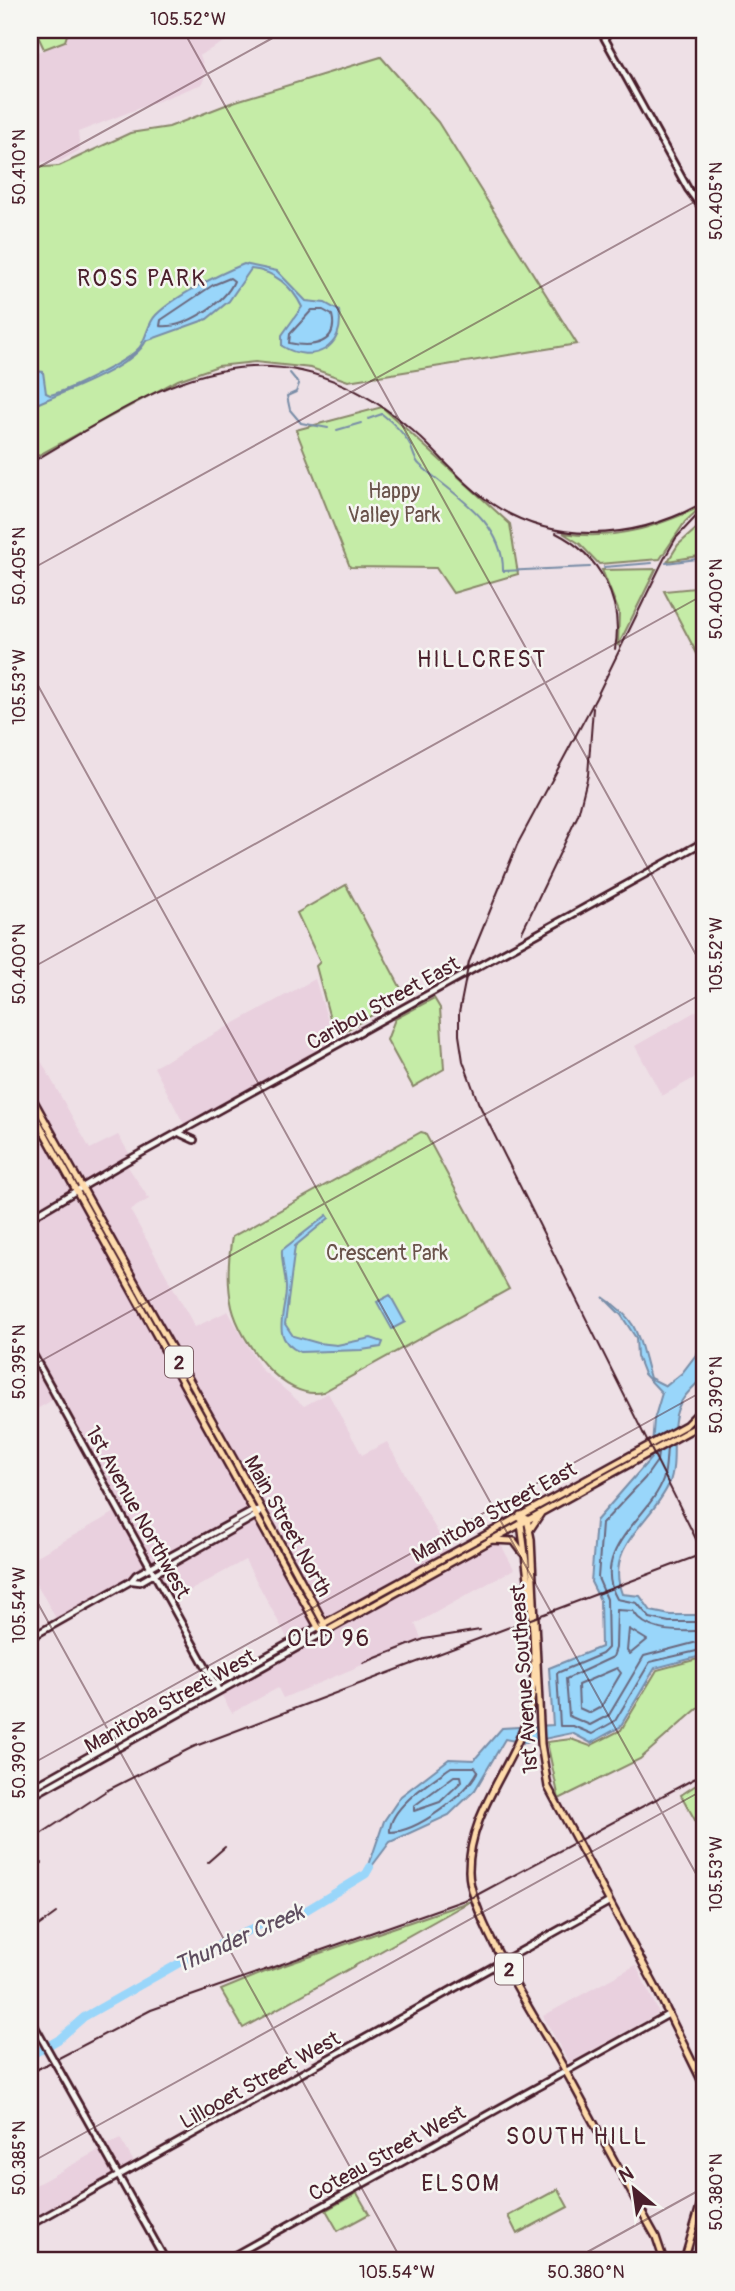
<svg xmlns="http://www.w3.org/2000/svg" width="735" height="2291" font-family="Pangolin,sans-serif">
<rect width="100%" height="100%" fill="#eee0e6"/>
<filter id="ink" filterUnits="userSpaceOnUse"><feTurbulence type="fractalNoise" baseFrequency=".0143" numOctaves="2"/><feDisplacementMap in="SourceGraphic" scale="14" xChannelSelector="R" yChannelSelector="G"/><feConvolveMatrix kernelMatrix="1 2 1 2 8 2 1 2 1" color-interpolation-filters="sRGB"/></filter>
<g filter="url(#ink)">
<path fill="#e9d0de" d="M79 30H246L200 55 206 73 202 84 78 132 80 150 60 161 30 163V55L65 41 67 35Z
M315 979 336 1047 187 1130 154 1067Z
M705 1006V1072L662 1096 635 1046Z
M36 1052 90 1149 118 1135 132 1158 125 1162 149 1199 130 1210 195 1327 228 1311 261 1369 304 1406 328 1393 362 1455 387 1442 450 1554 324 1623 30 1094V1056Z
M30 1107 318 1627 290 1643 245 1560 170 1602 150 1567 58 1622 30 1572V1560L119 1510 56 1398 30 1413Z
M498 1539 514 1569 415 1624 422 1640 283 1698 278 1688 232 1713 219 1691Z
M636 1965 659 2013 569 2063 543 2016Z
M120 2138 134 2162 119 2170 105 2146Z
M99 2150 113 2174 30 2219V2188Z"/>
<path fill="#c5eca7" stroke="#888669" stroke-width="2" d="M35 30H79L67 35 65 41 44 49Z
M381 57 438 122 577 344 348 381 311 368 255 362 218 366 178 380 30 460V168L59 166 130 133 169 127 236 101Z
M382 407 510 524 518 574 453 593 436 568 350 567 296 430Z
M702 506 685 522 660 559 599 564 580 544 563 533C615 541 656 527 702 506Z
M705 521V555L668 561 678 545Z
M656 569 618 646 619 612 602 570Z
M705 587V669L664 591Z
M346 885 405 996 343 1032 333 1030 316 966 320 962 297 913Z
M434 998 440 1008 444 1069 413 1087 387 1040 395 1019Z
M421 1132 425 1133 509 1289 323 1392C284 1402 240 1341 232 1307 227 1284 228 1260 232 1237Z
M705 1657V1702L640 1759 559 1799 547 1742 571 1739 590 1746 621 1730 657 1670Z
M705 1779V1838L681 1795Z
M471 1901 243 2028 221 1990 265 1972Z
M558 2189 568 2207 517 2234 508 2216Z
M357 2193 369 2214 338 2231 326 2210Z"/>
<path fill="#99d6fa" stroke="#798da7" stroke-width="2" d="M244 264 277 271 306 301 325 303 339 311C346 348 312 365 282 346V335L302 307C292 286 274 271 251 269L229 301 207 319 146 341C132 369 59 393 30 407V370L43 372 46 393 50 395C67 391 128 361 139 348 147 338 147 324 156 315 175 296 219 274 244 264Z
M327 1215 329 1218 295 1246 285 1324 293 1336 318 1343 337 1345 371 1338 383 1342 381 1347 362 1350 300 1352C269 1338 286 1314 286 1288 286 1276 281 1262 282 1250Z
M390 1295 405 1322 392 1329 377 1302Z
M603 1297C641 1322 638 1338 650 1378L666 1386 682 1373 705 1343V1375C698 1383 689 1390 683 1399 666 1423 680 1458 669 1484 652 1522 604 1546 622 1594L640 1596 651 1611 670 1615H705V1655L655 1668 620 1727 591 1743 572 1733 525 1743 505 1739 475 1790 449 1815 390 1842 366 1874 384 1821 401 1796 449 1759 474 1760 502 1728 553 1725 549 1668 601 1647 600 1600 591 1582 596 1521 651 1458 654 1420 662 1393 644 1374 637 1356 636 1338 621 1315Z"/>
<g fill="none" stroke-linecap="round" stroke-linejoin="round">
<path stroke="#6a687e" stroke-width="2" d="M230 278 234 281C225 303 184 329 160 326L161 320 213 285Z
M312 310H323L332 315C339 344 312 348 289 343L290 334Z
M667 1448C666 1458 666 1471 663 1480 650 1517 589 1550 617 1599L637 1603 650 1618 669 1622H705
M658 1453 657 1461 645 1478 602 1524 598 1578 607 1599 608 1648 602 1654 557 1673 560 1726H573L592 1734 615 1721 650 1662 705 1649
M629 1629 647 1640 630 1654 627 1651Z
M705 1631C679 1631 648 1635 633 1611L617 1610 616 1648 613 1657 566 1679 569 1716 590 1725 609 1715 644 1656 705 1640
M617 1668 621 1673 601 1707 590 1713 579 1708 578 1685Z
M451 1767H475L478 1771C465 1796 417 1832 390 1832 388 1808 433 1780 451 1767Z
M454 1776H461L462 1781 440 1802 414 1811V1806Z"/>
<path stroke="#798da7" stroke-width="2" d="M290 373 299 384 296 392 287 396 290 410 301 423 328 428
M368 419 382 414C392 422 401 430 408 441 413 448 413 459 420 465 452 494 504 521 503 571L590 567
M337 430 361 423
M666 563 705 558
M604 567 652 563"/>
<path stroke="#99d6fa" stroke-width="8" d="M30 2056 58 2040 84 2017 183 1961 263 1924 295 1917 366 1874 370 1867"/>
<defs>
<path id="secondary" d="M600 30 688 189 705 212
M181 1134 194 1140
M30 1218 125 1162 705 841
M30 1349 219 1691
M132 1581 140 1582 259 1514
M30 1638 131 1581 136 1575 253 1511H262
M30 1789 318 1627
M30 1797 325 1632
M84 2114 166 2261
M30 2225 609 1902
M224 2261 669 2014"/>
<path id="primary" d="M30 1094 295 1569 324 1623 325 1632
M30 1107 318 1627 325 1632
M520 1515C526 1567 543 1666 528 1715 512 1769 469 1812 469 1871 469 1917 541 2026 565 2070 596 2126 625 2182 656 2237L664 2261
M520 1515 527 1519 531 1539 541 1744 548 1787 655 1986 705 2088
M529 1531 541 1513
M490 1540 514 1541 523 1553
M323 1624 686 1425 705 1406
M325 1632 698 1426 705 1418
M684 2261 705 2189"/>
</defs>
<use href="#secondary" stroke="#4a1f2b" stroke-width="10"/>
<use href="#primary" stroke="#4a1f2b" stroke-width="10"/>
<use href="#secondary" stroke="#f6f6f2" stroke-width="4.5"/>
<use href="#primary" stroke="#fedbac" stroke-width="5"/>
<path stroke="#4a1f2b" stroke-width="2" d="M30 463C99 424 170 371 251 367 318 364 375 395 422 439 443 459 461 481 484 498 548 546 631 541 699 505
M705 507 676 538 664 559 596 698 517 845 469 962 459 1013V1035L463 1061 478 1102 705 1557
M556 533C600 555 624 601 615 649
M522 932 578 815 588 775 593 708
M363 1663 424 1639 480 1630
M30 1841 106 1791 193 1747 705 1553
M208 1862 225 1847
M30 1870 42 1863
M30 1932 56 1913
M30 2073 151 2010 473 1897 705 1773
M702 2261 705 2244"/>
<defs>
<path id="secondary-bridge" d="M30 2018 84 2114"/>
</defs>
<use href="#secondary-bridge" stroke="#4a1f2b" stroke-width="10" stroke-linecap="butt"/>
<use href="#secondary-bridge" stroke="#f6f6f2" stroke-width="4.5"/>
</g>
</g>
<path fill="none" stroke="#4a1f2b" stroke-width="2" stroke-opacity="0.45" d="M183 30 705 971M692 30 705 53M30 172 287 30M30 570 705 196M30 671 705 1890M30 969 705 594M30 1367 705 992M30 1589 402 2261M30 1765 705 1390M30 2163 705 1789M571 2261 705 2187"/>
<g text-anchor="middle" stroke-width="5" stroke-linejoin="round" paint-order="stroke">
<g fill="#f6f6f2" stroke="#7e6067" stroke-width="2">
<rect x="165" y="1346.5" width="28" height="31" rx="5"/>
<rect x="495" y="1953.5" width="28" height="31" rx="5"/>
</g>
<g font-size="19" font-weight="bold" fill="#4a1f2b">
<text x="179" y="1369">2</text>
<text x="509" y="1976">2</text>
</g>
<g font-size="21" fill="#69524a" stroke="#f6f6f2">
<text x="394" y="498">Happy<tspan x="394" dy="24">Valley Park</tspan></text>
<text x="387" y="1260">Crescent Park</text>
</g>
<g font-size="21" fill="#4a1f2b" stroke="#f6f6f2">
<text transform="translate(383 1003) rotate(-29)" y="7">Caribou Street East</text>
<text transform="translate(138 1512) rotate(61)" y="7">1st Avenue Northwest</text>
<text transform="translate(494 1512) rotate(-29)" y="7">Manitoba Street East</text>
<text transform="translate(288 1526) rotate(61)" y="7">Main Street North</text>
<text transform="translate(524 1679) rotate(-94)" y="7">1st Avenue Southeast</text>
<text transform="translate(170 1701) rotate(-29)" y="7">Manitoba Street West</text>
<text transform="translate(260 2080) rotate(-29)" y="7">Lillooet Street West</text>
<text transform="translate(387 2153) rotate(-29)" y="7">Coteau Street West</text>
</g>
<g font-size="23" letter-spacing="2" fill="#4a1f2b" stroke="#f6f6f2">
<text x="142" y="286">ROSS PARK</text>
<text x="482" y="667">HILLCREST</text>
<text x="329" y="1646">OLD 96</text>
<text x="577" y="2144">SOUTH HILL</text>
<text x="461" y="2191">ELSOM</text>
</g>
<g font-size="23" font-style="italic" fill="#5e4d5f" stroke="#f6f6f2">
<text transform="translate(239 1938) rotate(-24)" y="8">Thunder Creek</text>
</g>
</g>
<rect width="735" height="2291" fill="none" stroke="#f6f6f2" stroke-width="77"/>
<g transform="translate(634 2189) rotate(331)" stroke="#f6f6f2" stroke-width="5" paint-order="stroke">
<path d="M0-5L12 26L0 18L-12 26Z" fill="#4a1f2b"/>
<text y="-10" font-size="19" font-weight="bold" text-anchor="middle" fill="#4a1f2b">N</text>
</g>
<rect x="38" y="38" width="658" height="2214" fill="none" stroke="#4a1f2b" stroke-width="2.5"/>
<g font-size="18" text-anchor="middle" fill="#4a1f2b">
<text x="188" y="25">105.52°W</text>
<text transform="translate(19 167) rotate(-90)" y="6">50.410°N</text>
<text transform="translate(716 201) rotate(-90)" y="6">50.405°N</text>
<text transform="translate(19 566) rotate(-90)" y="6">50.405°N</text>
<text transform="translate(716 599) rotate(-90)" y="6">50.400°N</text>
<text transform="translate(19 687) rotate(-90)" y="6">105.53°W</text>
<text transform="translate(716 955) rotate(-90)" y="6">105.52°W</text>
<text transform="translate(19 964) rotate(-90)" y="6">50.400°N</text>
<text transform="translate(19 1362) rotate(-90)" y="6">50.395°N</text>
<text transform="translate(716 1395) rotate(-90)" y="6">50.390°N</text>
<text transform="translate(19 1605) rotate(-90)" y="6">105.54°W</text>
<text transform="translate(19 1760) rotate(-90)" y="6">50.390°N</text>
<text transform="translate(716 1874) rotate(-90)" y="6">105.53°W</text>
<text transform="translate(19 2158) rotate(-90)" y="6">50.385°N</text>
<text transform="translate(716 2192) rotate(-90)" y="6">50.380°N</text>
<text x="397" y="2278">105.54°W</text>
<text x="586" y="2278">50.380°N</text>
</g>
</svg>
